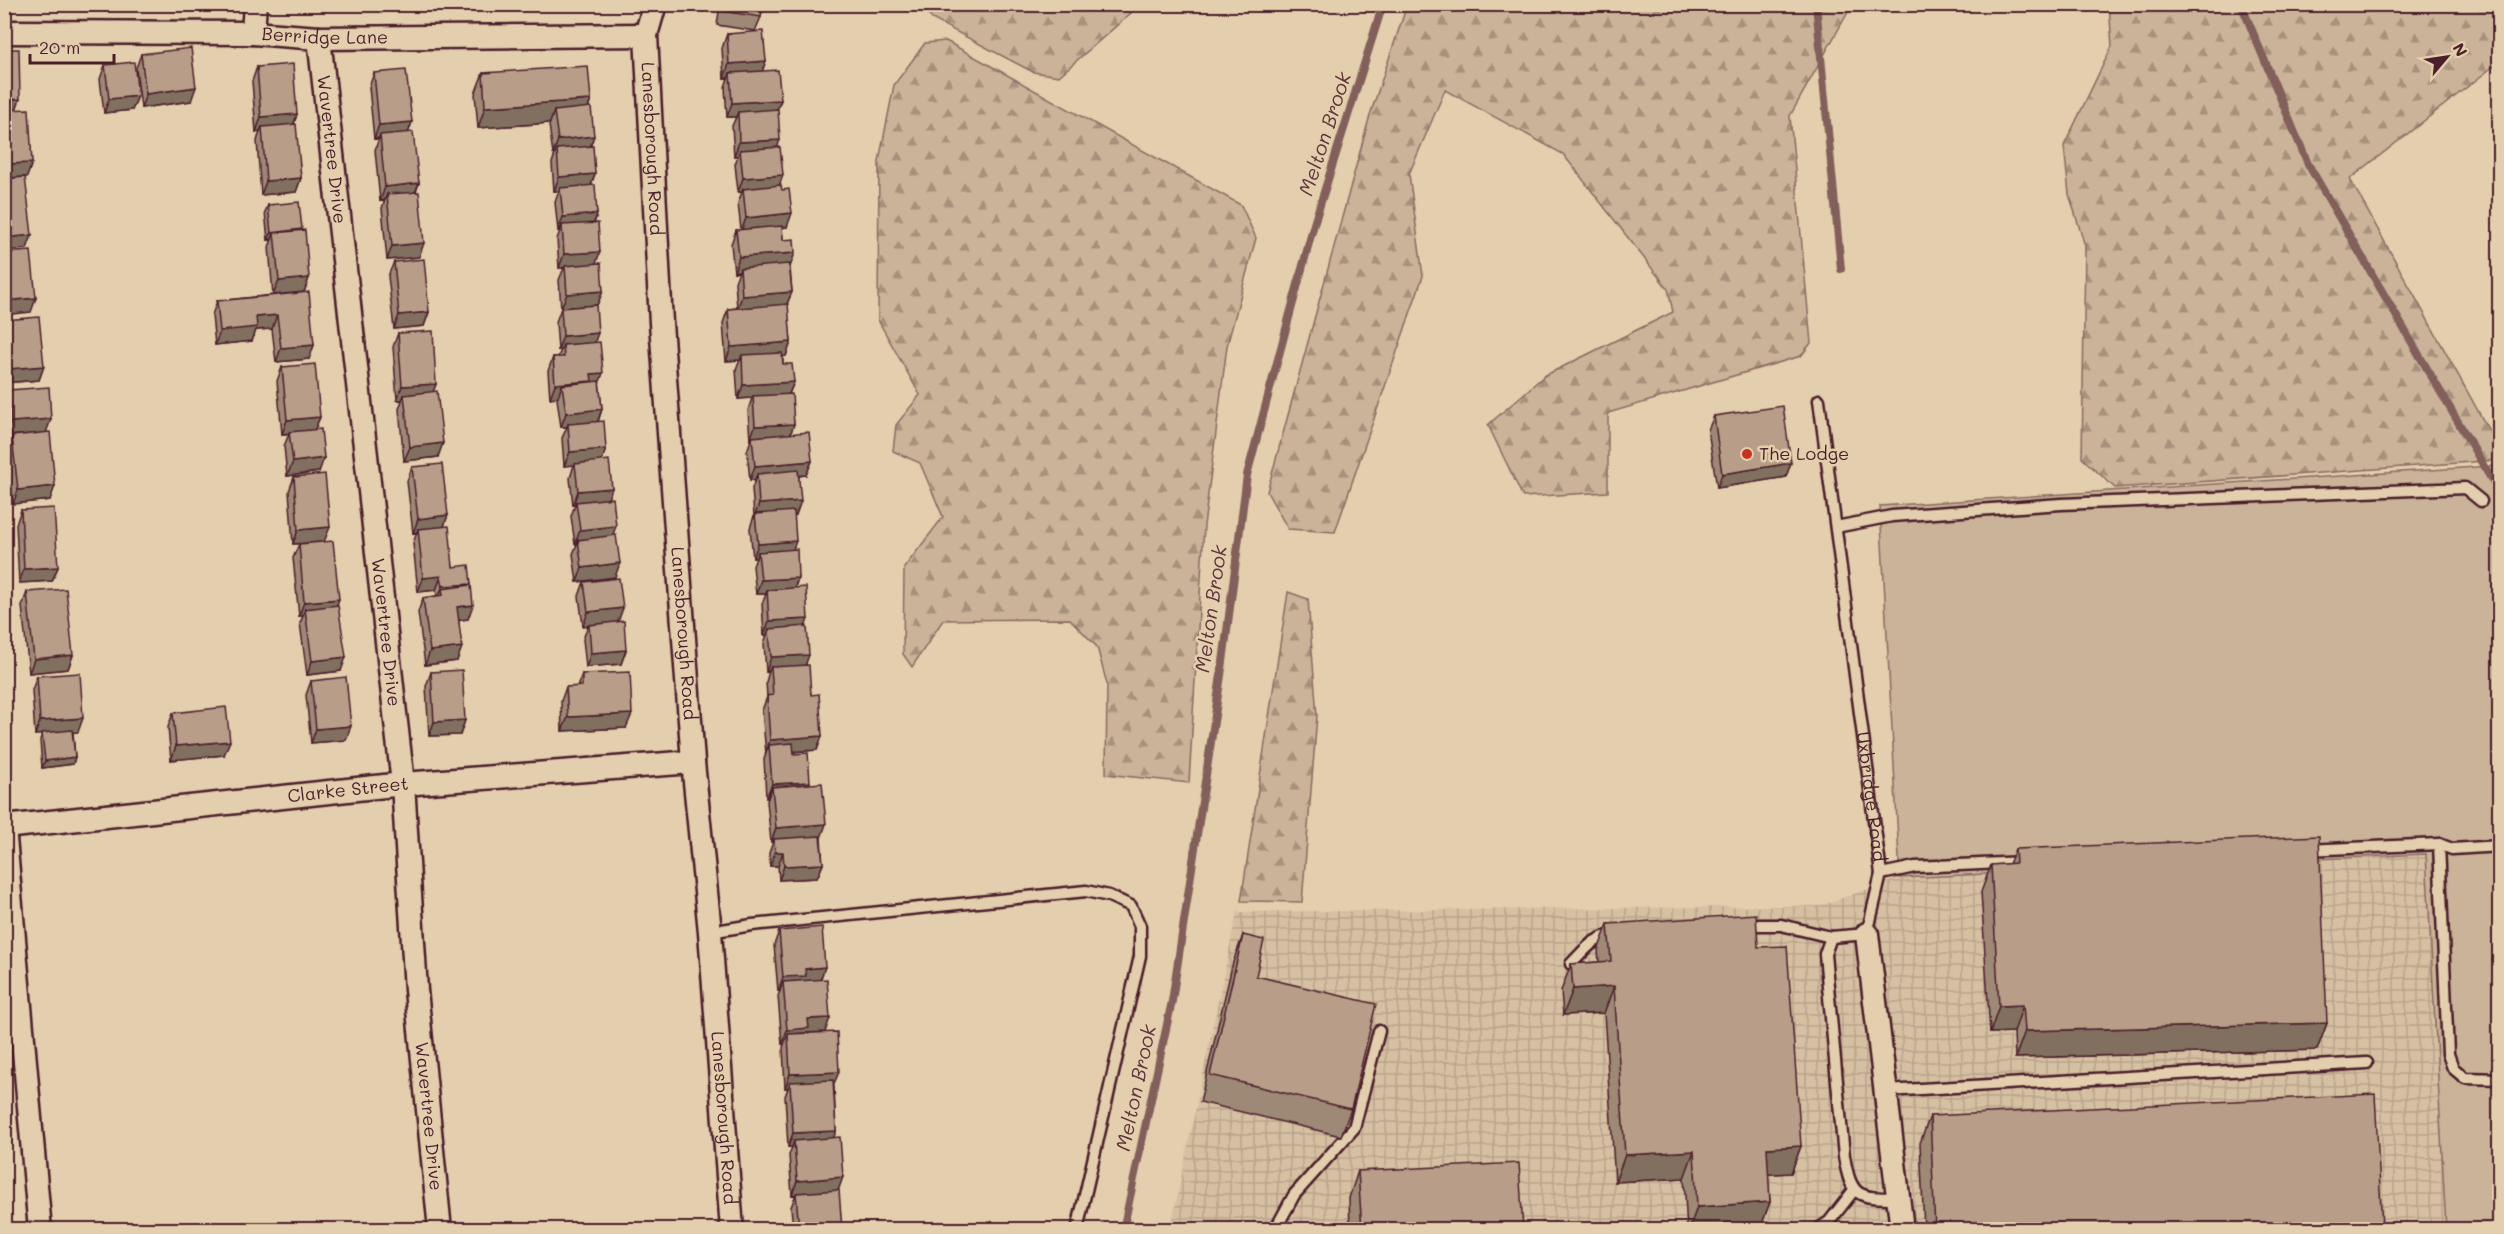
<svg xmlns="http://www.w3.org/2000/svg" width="2504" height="1234" font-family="Mali,sans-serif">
<defs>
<pattern id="industrial-grid" width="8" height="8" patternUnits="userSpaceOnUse" patternTransform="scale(1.5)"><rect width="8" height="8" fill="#d6c0a2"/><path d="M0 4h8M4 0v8" fill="none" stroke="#b9a58c"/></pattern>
<pattern id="forest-firs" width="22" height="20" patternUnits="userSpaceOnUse" patternTransform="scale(1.5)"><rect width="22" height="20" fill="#cab398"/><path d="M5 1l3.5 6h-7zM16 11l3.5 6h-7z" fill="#a6917c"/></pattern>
</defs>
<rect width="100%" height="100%" fill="#e3cfad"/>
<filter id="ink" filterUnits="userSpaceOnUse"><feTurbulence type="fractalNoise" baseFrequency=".0167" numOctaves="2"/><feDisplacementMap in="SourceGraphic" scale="12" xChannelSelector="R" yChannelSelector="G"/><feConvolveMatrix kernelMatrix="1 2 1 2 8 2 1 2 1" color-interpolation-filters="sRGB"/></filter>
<g filter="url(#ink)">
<path fill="url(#industrial-grid)" d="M2426 854 2446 1229 1170 1230 1237 912 1819 906 1900 878Z"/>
<path fill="#cab398" stroke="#8a6962" stroke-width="1.5" d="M2491 466 2499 474V1229H2446L2426 854 1900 878 1880 506Z"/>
<path fill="url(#forest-firs)" stroke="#8a6962" stroke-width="1.5" d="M1126 4 1131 13 1059 76 1033 72 932 19 920 5Z
M1407 5H1852L1790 116 1811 343 1801 356 1608 413V492L1523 497 1488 425 1544 376 1673 312 1668 289 1563 154 1445 90 1409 174 1423 276 1335 532 1288 529 1267 492 1370 115Z
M2109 5H2499V62L2350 179 2499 449V460L2115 488 2082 458 2085 246 2069 194 2064 146 2112 46Z
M946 41 1241 205 1256 238 1227 346 1204 526 1189 783 1106 774 1107 684 1097 647 1070 619 943 620 912 667 903 654 904 568 943 517 920 463 893 451 896 425 920 395 878 320 879 161 894 85 925 43Z
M1288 592 1308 599 1317 716 1302 902 1241 901Z"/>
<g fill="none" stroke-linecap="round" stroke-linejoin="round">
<path stroke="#825f5a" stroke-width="8" d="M1816 4 1841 269
M2241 4 2308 164 2500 494
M1123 1230 1172 1001 1223 662 1247 475 1314 224 1383 4"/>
<defs>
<g id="service">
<path id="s1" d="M1819 400 1881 874 1867 934 1831 937 1825 954 1844 1156C1851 1198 1858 1198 1898 1198"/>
<path d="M1836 527 1892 516 2061 504 2465 488 2481 501"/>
<path d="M2439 844 2448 1054 2453 1068 2465 1078 2500 1079"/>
<path d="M2306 850 2439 844 2452 849 2500 846"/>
<path d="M1881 874 1915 867 2024 862"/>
<path d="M1743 925H1781L1831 937"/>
<path d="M710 932 752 925 1086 891 1109 896 1131 906 1140 926V956L1077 1230"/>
<path d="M1571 964C1587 948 1593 937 1617 934"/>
<path d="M1886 1091 2367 1063"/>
<path d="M1275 1230 1294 1195 1354 1128 1379 1031"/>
<path d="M1817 1230 1829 1222 1854 1190"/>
</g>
<g id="minor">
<path id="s2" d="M655 4 646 35 661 323 693 762 710 932 732 1230"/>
<path id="s3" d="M4 32 253 33 319 38 646 35"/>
<path d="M253 33 255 4"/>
<path id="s4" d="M319 38 403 784 416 990 440 1230"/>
<path id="s5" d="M4 827 403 784 693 762"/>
<path d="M4 827 40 1230"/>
<path d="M1867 934 1902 1230"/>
</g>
</defs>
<use href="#service" stroke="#4a1f2b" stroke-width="15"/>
<use href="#minor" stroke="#4a1f2b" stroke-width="27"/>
<use href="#service" stroke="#e3cfad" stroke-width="10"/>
<use href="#minor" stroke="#e3cfad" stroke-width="22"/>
</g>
<path fill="#9e8876" stroke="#4a1f2b" stroke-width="1.5" d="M720 4H763L761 17 755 31 717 25Z
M727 34 762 71 781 100 777 109V147L783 175 779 185 787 227 782 228 783 240 790 267 792 292 787 304 791 342 786 356H783V364L794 382 789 394 794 424 790 434 812 461 806 475 799 476 796 515H794L793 550 798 578 795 588 805 626 806 665 811 695 822 736 817 750 793 752 809 784 821 838 823 864 817 878 779 880 778 866H770L769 853 773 842H771L767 801 768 798H766L764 759 766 754 762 710 767 697 766 682 769 671 766 672 764 643 767 635H764L762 604 766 594H756L753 566 756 558H753L750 528 754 516 752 488 755 480H750L747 451 751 440H750L748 410 752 398 738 399 736 369 740 360 726 361 723 323 728 309 737 308 735 282 739 271 734 272 731 244 736 230H741L738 203 742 192H738L735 164 738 156H734L732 126 736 117H727L725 87 728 78H724L722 48Z
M141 54 191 101 141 108 136 68Z
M105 65 138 96 132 110 104 113 100 79Z
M257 67 297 114 294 124 301 178 296 192 261 195 257 141 260 131 256 132 252 81Z
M374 73 412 122 408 133 419 183 416 192 419 257 387 260 382 208 385 200 380 201 375 150 379 138 374 139 369 87Z
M483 73 591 100 588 107 591 146 595 174 591 186 597 214 594 224 596 264 603 291 597 305H596L595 342 602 409 598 422 606 449 601 461 608 498 613 536 615 577 577 582 573 554 577 544H575L571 516 575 505H573L570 478 574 465 564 466 562 438 567 427H561L557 399 558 397 550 398 548 371 553 357H558L561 350H558L556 322 561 308 559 280 564 268H559L557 239 560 231H558L555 202 559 191H554L552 163 555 154H553L549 125 550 123 478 128 475 94Z
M268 205 301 231 309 278 304 292 314 345 309 359 276 362 272 329 256 330 252 341 215 345 212 315 217 301 273 295 269 247 272 239 268 240 265 212Z
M394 262 429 312 424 326 394 329 388 276Z
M4 320 44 366 39 380 4 383Z
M398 333 436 384 433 391 438 457 404 461 399 409 402 400H397L393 347Z
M282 367 320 417 315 429 319 472 287 476 284 446 289 434H282L277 381Z
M9 390 46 433 50 500 13 504 7 450 12 436 18 435 6 436 4 402Z
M1714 416 1786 477 1717 488 1708 430Z
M412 467 448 515 444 526 453 567 470 586 468 619 459 620 457 661 425 665 418 612 423 598 437 596 436 590 418 592 413 543 417 532 413 533 407 481Z
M294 477 324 542 293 544 289 491Z
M21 510 58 567 52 581 19 583 16 524Z
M299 544 337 605 341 671 307 675 300 623 303 616H299L293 558Z
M584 582 618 622 626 650 621 664 586 667 583 639 588 626H583L579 596Z
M27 592 73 655 68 669 29 673 22 606Z
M431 672 465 720 460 735 429 736 426 686Z
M582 674 626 728 562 731 561 701 566 687H577Z
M37 676 78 732H73L75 757 73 764 42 768 40 740 42 734 35 735 32 690Z
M311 681 346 740 311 743 306 695Z
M173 713 224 755 171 760 168 727Z
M2015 849 2327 1023 2317 1050 2015 1058 2014 1032 1990 1033 1981 892 1991 865 2009 864Z
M1608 924 1758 947 1801 1146 1791 1173 1768 1174 1770 1202 1760 1229 1687 1230 1684 1178 1615 1182 1604 1013 1563 1015 1561 991 1571 964 1599 962 1598 950Z
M779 931 821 979 825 1032 834 1086 836 1131 833 1138 842 1230H793L791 1207 796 1194 792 1195 789 1155 792 1147H788L785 1096 788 1088H785L783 1048 784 1044H782L778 996 780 991H778L774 945Z
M1243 935 1256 976 1351 1109 1341 1136 1200 1102 1233 962Z
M1930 1116 2382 1228 2436 1230H1924L1920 1143Z
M1358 1171 1523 1230H1350L1349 1198Z"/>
<path fill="#816f60" stroke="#4a1f2b" stroke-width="1.5" d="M766 61 761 75 730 73 728 78H724L729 64Z
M196 87 191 101 141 108 146 94Z
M138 96 132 110 104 113 109 99Z
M20 99 15 113 4 114V100Z
M591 100 583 120 554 111 550 123 478 128 485 107Z
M781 100 775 114 738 112 736 117H727L732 103Z
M297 114 292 129 262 127 260 131 256 132 261 117Z
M412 122 407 136 380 135 379 138 374 139 379 125Z
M594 136 589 150 557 149 555 154H553L558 140Z
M780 140 775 154 740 150 738 156H734L739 142Z
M32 163 27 177 4 178V164Z
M595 174 590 188H560L559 191H554L559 177Z
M783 175 778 189H743L742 192H738L743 178Z
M301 178 296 192 261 195 266 181Z
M419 183 413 197 387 194 385 200 380 201 385 187Z
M792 213 787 227 741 232 746 218Z
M597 214 592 228 562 225 560 231H558L563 217Z
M302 229 299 236 274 233 272 239 268 240 271 233Z
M32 235 27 249 4 251V238Z
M424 243 419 257 387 260 392 246Z
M600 252 595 266 559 268 564 254Z
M795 253 790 267 740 271V268L739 271 734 272 739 257Z
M309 278 304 292 273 295 279 281Z
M603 291 597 305 561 308 567 294Z
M792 292 786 306 737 310 742 296Z
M36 298 31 312 4 315V301Z
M429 312 424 326 394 329 399 315Z
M277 315 272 329 256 330 252 341 215 345 220 331 256 317Z
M598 333 593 347 563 345 561 350H558L563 336Z
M791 342 786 356 742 360V355L740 360 726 361 731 347Z
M314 345 309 359 276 362 281 348Z
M44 366 39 380 4 383V380L8 369Z
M603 373 598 387 562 385 558 397 550 398 555 384 591 374Z
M794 382 788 396H753L752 398 738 399 743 385Z
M436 384 431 398 404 395 402 400H397L402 386Z
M602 409 597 423 568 424 567 427H561L566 413Z
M320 417 314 431 282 434 287 420Z
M51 419 46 433 6 436 11 422Z
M794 424 789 438 752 437 751 440H750L755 426Z
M443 443 438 457 404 461 410 447Z
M606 449 601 463 564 466 570 452Z
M324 458 319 472 287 476 293 462Z
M812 461 806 475 757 479V474L755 480H750L755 466Z
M1791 463 1786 477 1717 488 1722 474Z
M55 486 50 500 13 504 18 490Z
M612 488 607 502H576L575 505H573L578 491Z
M801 501 796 515 754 518 759 504Z
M448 515 443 529H418L417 532 413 533 418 519Z
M616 526 611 540H578L577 544H575L580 530Z
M330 527 324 542 293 544 298 530Z
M796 541 791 555 758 552 756 558H753L758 544Z
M620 563 615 577 577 582 582 568Z
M58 567 52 581 19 583 24 569Z
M441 576 436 590 418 592 423 578Z
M798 578 793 592 767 590 766 594H756L761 580Z
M471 584 466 598 443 595 442 589 437 600 443 586Z
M339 599 334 613 305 609 303 616H299L304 602Z
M473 605 468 619 452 621 457 607Z
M623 608 618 622 583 626 588 612Z
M808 619 803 633 769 629 767 635H764L769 621Z
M462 647 457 661 425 665 430 651Z
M626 650 621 664 586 667 591 653Z
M73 655 68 669 29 673 34 659Z
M809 655 804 669 771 667 769 671 766 672 771 657Z
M346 657 341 671 307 675 312 661Z
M632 714 626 728 562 731 568 717Z
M83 718 78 732 35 735 40 721Z
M465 720 460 735 429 736 434 722Z
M351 726 346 740 311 743 316 729Z
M822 736 817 750 770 753 769 745 765 754 770 740Z
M230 741 224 755 171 760 176 746Z
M75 757 73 764 42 768 45 761Z
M810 782 805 796 772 787 768 798H766L772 784Z
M826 824 821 838 774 839 773 842H771L776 828Z
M775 852H783L778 866H770Z
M823 864 817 878 779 880 784 866Z
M825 967 820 981 783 982 780 991H778L783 977 805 969Z
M1614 986 1604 1013 1563 1015 1573 989Z
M2023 1005 2014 1032 1990 1033 1999 1006Z
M830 1018 825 1032 788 1034 784 1044H782L787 1030 808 1019Z
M2327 1023 2317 1050 2015 1058 2025 1031Z
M839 1072 833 1086 790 1082 788 1088H785L790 1074Z
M836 1131 831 1145 794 1141 792 1147H788L793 1133Z
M1801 1146 1791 1173 1757 1175 1767 1148Z
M1694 1151 1684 1178 1615 1182 1625 1155Z
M843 1177 838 1191 792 1195 797 1181Z
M1770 1202 1760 1229 1689 1230 1697 1207Z"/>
<path fill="#b89e89" stroke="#4a1f2b" stroke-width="1.5" d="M723 4H763L761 17 722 11Z
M763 31 766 61 729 64 727 34Z
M191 48 196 87 146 94 141 54Z
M4 49H19L20 99 4 100Z
M134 62 138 96 109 99 105 65Z
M293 64 297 114 261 117 257 67Z
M588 66 591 100 485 107 483 73Z
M406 70 412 122 379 125 374 73Z
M778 70 781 100 732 103 730 73Z
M591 107 594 136 558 140 554 111Z
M29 109 32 163 4 164V110Z
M778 109 780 140 739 142 738 112Z
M296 124 301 178 266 181 262 127Z
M413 132 419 183 385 187 380 135Z
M593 146 595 174 559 177 557 149Z
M780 147 783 175 743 178 740 150Z
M25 177 32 235 4 238V179Z
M595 185 597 214 563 217 560 188Z
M781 185 782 190 789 189 792 213 746 218 743 189Z
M419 192 424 243 392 246 387 194Z
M299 202 302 229 271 233 268 205Z
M598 223 600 252 564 254 562 225Z
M782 226 783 240 794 239 795 253 739 257 736 230Z
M305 230 309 278 279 281 274 233Z
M31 251 36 298 4 301V253Z
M424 259 429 312 399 315 394 262Z
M601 263 603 291 567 294 565 266Z
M789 264 792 292 742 296 740 268Z
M309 292 314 345 281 348 277 315 256 317 257 327 220 331 217 301Z
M788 304 791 342 731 347 728 309Z
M596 305 598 333 563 336 561 308Z
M39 317 44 366 8 369 4 320Z
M433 331 436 384 402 386 398 333Z
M600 342 603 373 591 374 592 381 555 384 553 357H564L563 345Z
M782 353 783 364H792L794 382 743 385 742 355Z
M315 364 320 417 287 420 282 367Z
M599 381 602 409 566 413 562 385Z
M49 387 51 419 11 422 9 390Z
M437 391 443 443 410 447 404 395Z
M792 394 794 424 755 426 753 396Z
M1783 406 1791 463 1722 474 1714 416Z
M604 421 606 449 570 452 568 424Z
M321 429 324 458 293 462 289 432Z
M50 432 55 486 18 490 12 436Z
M809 432 812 461 755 466 752 437Z
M609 460 612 488 578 491 575 464Z
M442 464 448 515 418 519 412 467Z
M798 470 801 501 759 504 757 474Z
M325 474 330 527 298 530 294 477Z
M613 498 616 526 580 530 576 502Z
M54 508 58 567 24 569 21 510Z
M794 511 796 541 758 544 755 514Z
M449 526 453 567 469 565 471 584 443 586 441 576 423 578 418 529Z
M616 535 620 563 582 568 578 540Z
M333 541 339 599 304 602 299 544Z
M797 549 798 578 761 580 758 552Z
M619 578 623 608 588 612 584 582Z
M471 585 473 605 457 607 462 647 430 651 423 598 443 595 442 589Z
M806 587 808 619 769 621 767 590Z
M66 589 73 655 34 659 27 592Z
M338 605 346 657 312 661 305 609Z
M624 621 626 650 591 653 589 625Z
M807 626 809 655 771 657 769 629Z
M809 665 811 695 819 694 822 736 770 740 767 696 773 695 771 667Z
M462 670 465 720 434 722 431 672Z
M630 672 632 714 568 717 566 687 582 686V674Z
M80 673 83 718 40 721 37 676Z
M346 677 351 726 316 729 311 681Z
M226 707 230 741 176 746 173 713Z
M72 730 75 757 45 761 42 733Z
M793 743 794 754 808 753 810 782 772 784 769 745Z
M822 783 826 824 776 828 772 787Z
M820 836 823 864 784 866 783 852H775L774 839Z
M2319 836 2327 1023 2025 1031 2023 1005 1999 1006 1991 865 2016 863 2015 849Z
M1756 914 1758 947 1787 946 1801 1146 1767 1148 1770 1202 1697 1207 1694 1151 1625 1155 1614 986 1573 989 1571 964 1611 961 1608 924Z
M822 927 825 967 805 969 806 976 783 977 779 931Z
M1243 935 1264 940 1256 976 1376 1004 1351 1109 1210 1075Z
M827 979 830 1018 808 1019 809 1028 787 1030 783 982Z
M837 1032 839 1072 790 1074 788 1034Z
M833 1080 836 1131 793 1133 790 1082Z
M2375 1094 2382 1228 2436 1226V1230H1935L1930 1116Z
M840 1137 843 1177 797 1181 794 1141Z
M1519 1163 1523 1230H1362L1358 1171Z
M839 1190 842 1230H799L796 1193Z"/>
</g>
<circle fill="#c8321e" stroke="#e3cfad" stroke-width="2" cx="1747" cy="454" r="6"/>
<g text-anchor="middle" stroke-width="5" stroke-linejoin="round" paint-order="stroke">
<g font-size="18" fill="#4a1f2b" stroke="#e3cfad">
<text dy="6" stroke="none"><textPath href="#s3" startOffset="321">Berridge Lane</textPath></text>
<text dy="6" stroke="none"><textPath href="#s2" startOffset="146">Lanesborough Road</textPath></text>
<text dy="6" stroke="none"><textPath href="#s4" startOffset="112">Wavertree Drive</textPath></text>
<text dy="6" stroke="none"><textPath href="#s4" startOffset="598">Wavertree Drive</textPath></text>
<text dy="6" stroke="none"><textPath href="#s2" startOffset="632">Lanesborough Road</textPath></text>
<text dy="6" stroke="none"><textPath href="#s5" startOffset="346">Clarke Street</textPath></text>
<text dy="6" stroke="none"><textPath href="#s1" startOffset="400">Uxbridge Road</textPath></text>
<text dy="6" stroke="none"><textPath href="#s4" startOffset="1084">Wavertree Drive</textPath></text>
<text dy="6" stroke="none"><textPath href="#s2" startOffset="1118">Lanesborough Road</textPath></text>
</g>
<g font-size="18" fill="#4a1f2b" stroke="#e3cfad" text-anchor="start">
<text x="1759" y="460">The Lodge</text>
</g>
<g font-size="20" font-style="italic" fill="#5d343b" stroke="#e3cfad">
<text transform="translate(1325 134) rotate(-72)" y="7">Melton Brook</text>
<text transform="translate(1211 609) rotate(-82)" y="7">Melton Brook</text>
<text transform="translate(1136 1088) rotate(-78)" y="7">Melton Brook</text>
</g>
</g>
<rect width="2504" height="1234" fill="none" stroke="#e3cfad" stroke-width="24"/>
<rect x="12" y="12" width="2480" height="1210" fill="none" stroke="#4a1f2b" stroke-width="2" filter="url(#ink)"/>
<g transform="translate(2447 57) rotate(61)" stroke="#e3cfad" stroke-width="4.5" paint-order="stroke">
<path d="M0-4.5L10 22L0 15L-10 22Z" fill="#4a1f2b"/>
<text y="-9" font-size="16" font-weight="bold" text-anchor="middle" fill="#4a1f2b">N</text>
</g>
<path d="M30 54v9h84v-9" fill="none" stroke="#4a1f2b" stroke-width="3"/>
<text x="39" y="54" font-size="18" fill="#4a1f2b" stroke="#e3cfad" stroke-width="4.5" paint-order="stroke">20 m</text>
</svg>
